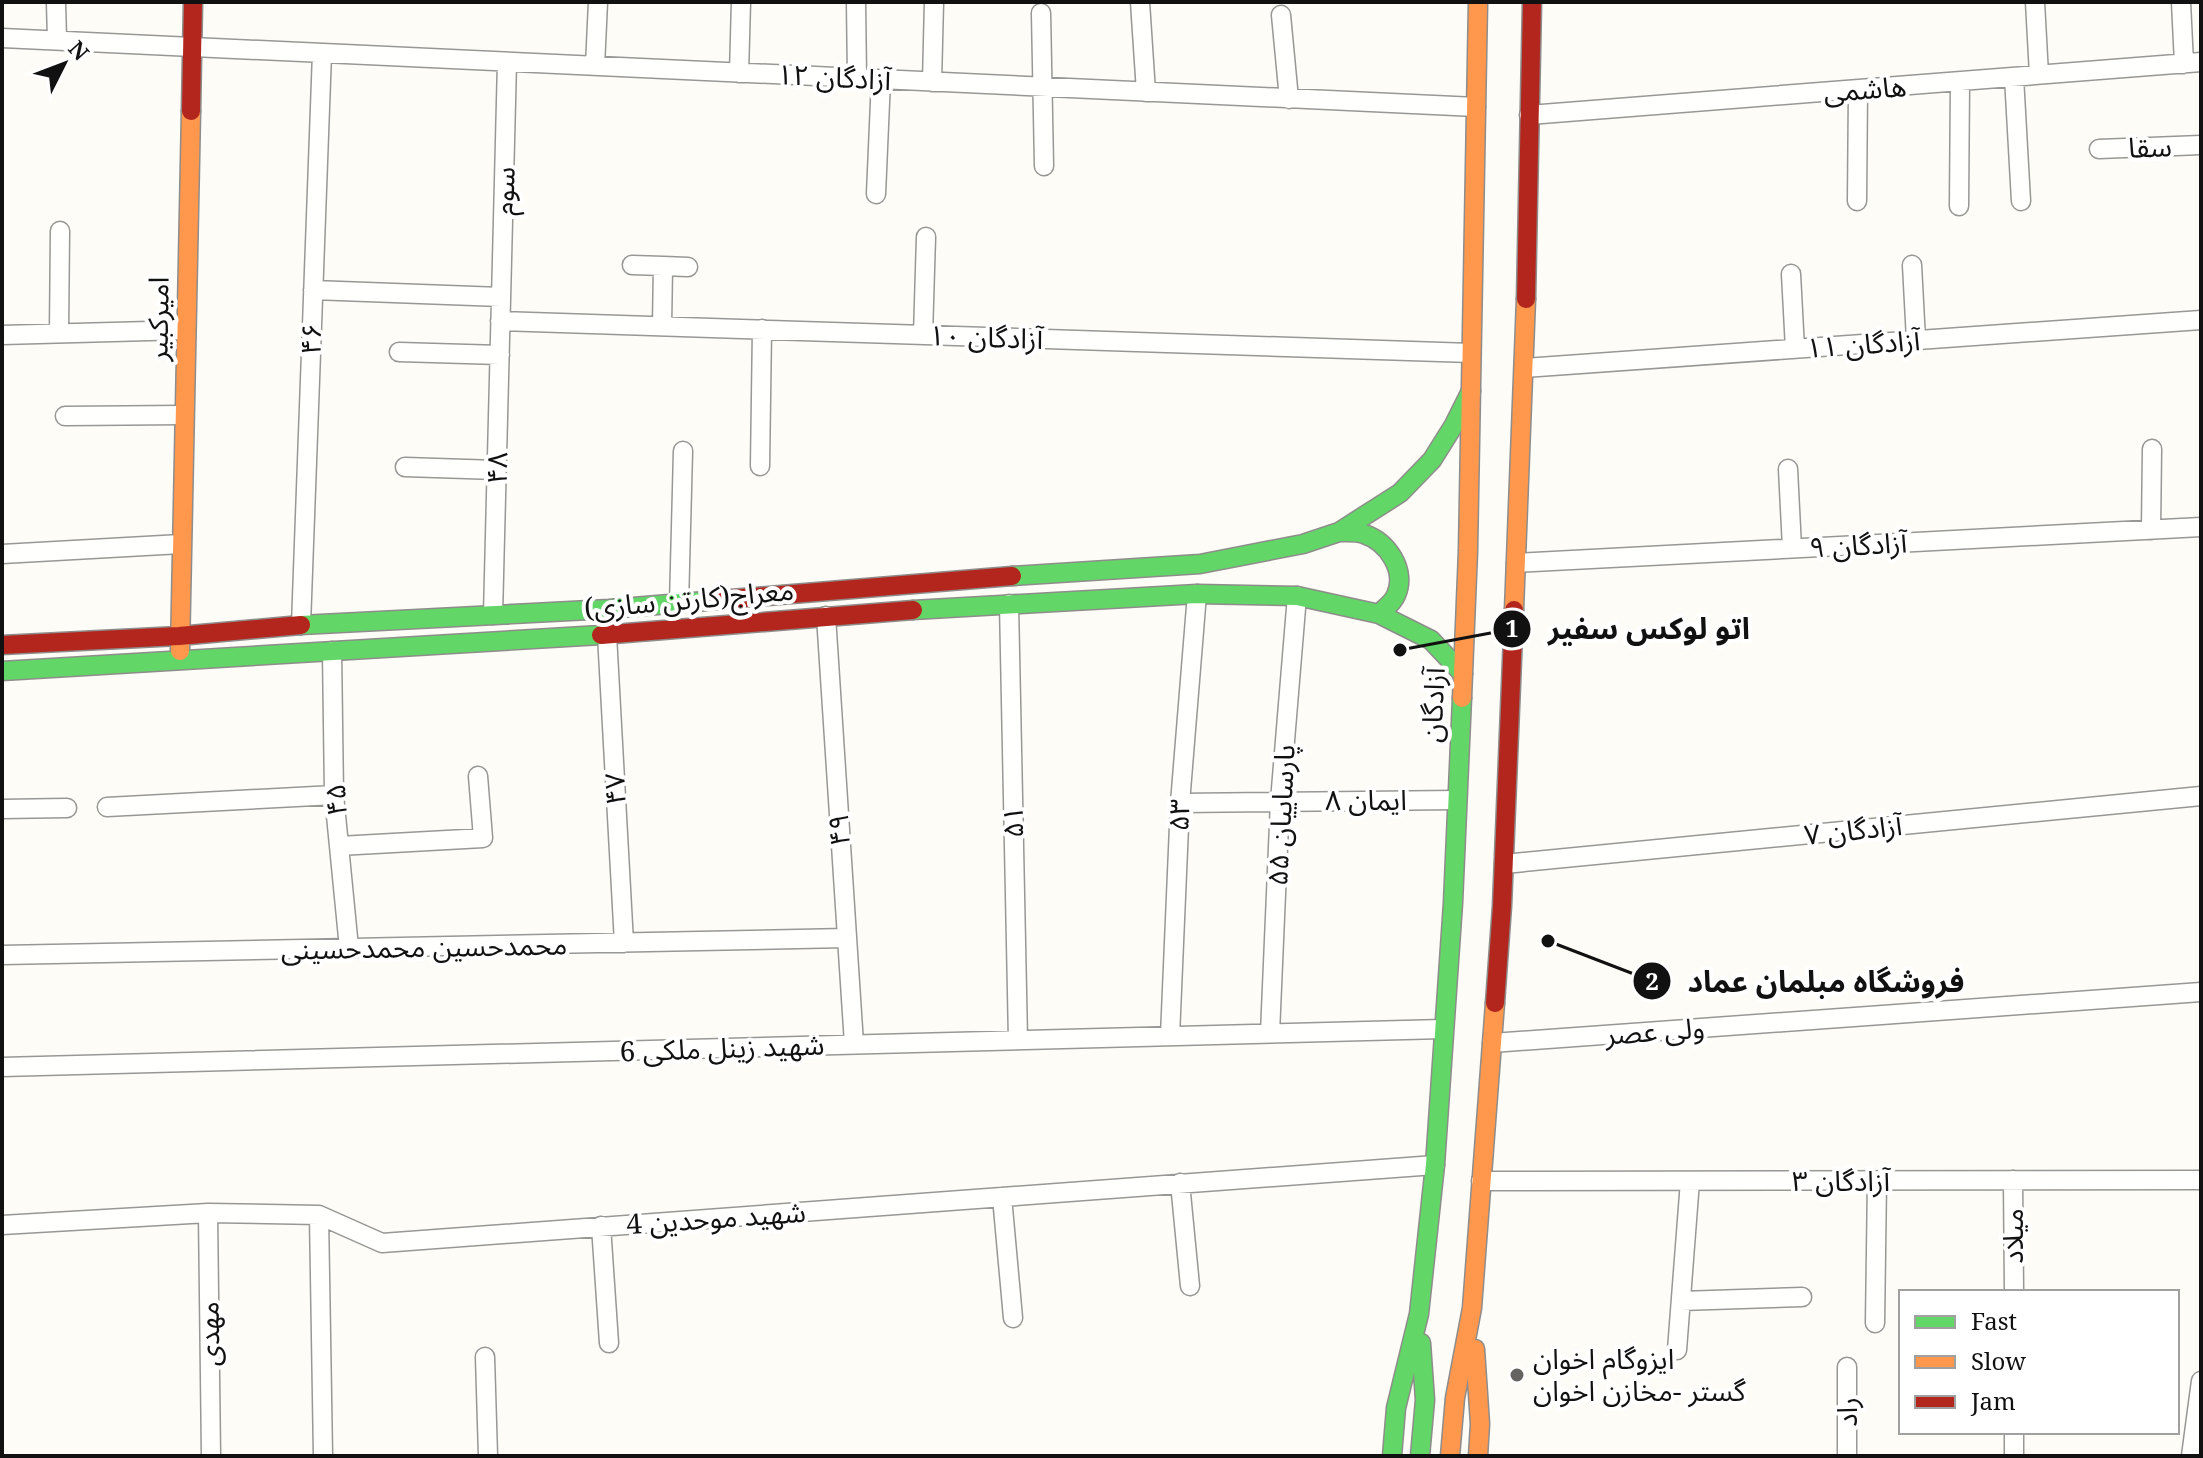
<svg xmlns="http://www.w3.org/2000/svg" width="2203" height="1458" font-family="'Noto Serif','Noto Sans Arabic',serif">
<rect width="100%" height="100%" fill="#fdfcf7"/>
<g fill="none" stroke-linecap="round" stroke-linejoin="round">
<defs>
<path id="street" d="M56 2 57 40
M856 2 857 78
M1140 2 1146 92
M2035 2 2039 75
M2181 2 2184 64
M1041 13 1044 166
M1281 15 1289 99
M2 38 1476 107
M595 66 598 2
M739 73 741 2
M2014 77 2021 201
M932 82 934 2
M1529 115 2201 62
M2099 149 2201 145
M876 194 881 79
M1857 201 1858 90
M1959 206 1960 82
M632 265 663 266
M1912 265 1916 340
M1791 274 1795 349
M313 290 501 297
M500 321 1471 353
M662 326 663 266 688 267
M59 333 60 231
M2 335 186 330
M923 335 926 237
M399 352 500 355
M1524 368 2201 320
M65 416 184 415
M760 466 762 329
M405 467 497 470
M1788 469 1792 548
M2151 530 2152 449
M2 554 181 544
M1516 563 2201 527
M679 604 683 451
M1009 604 1018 1040
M493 615 507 62
M826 616 854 1044
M301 625 322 53
M607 635 624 943
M332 651 334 795 349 948
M1180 803 1457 800
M107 807 334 795
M2 809 67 808
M339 846 483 838 478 776
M1504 864 2201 796
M2 955 846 938
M1270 1033 1280 801 1297 596
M1170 1036 1180 803 1197 594
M1492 1043 2201 992
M2 1067 1443 1029
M2013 1180 2014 1292
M1481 1181 2201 1180
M1180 1183 1190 1286
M1002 1197 1013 1318
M208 1213 211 1456
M319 1215 323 1456
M2 1225 208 1213 319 1215 382 1243 1435 1165
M601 1226 609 1343
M1681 1301 1802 1297
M1875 1323 1877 1181
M1677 1350 1690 1181
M485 1357 488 1456
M1847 1367V1456
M2014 1432V1456
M2191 1456 2201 1381"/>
<path id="fast" d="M1339 532C1348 532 1356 531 1364 534 1388 542 1407 571 1396 595 1393 603 1385 608 1379 614
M1012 576 1200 564 1303 544 1339 532 1400 493 1432 460 1454 425 1471 391
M913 610 1197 594 1297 596 1379 614 1431 640 1463 674
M301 625 609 609 706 601
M2 671 601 635
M1392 1456 1396 1408 1419 1314 1435 1165 1453 903 1462 698
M1420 1456 1425 1400 1421 1343"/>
<path id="slow" d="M1514 610 1526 299
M180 651 191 111
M1462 698 1468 551 1478 2
M1475 1349 1480 1424 1478 1456
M1450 1456 1455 1398 1472 1308 1495 1003"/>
<path id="jam" d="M191 111 193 2
M1526 299 1532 2
M706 601 1012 576
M601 635 913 610
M2 645 179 636 301 625
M1495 1003 1502 906 1514 610"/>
</defs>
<use href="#street" stroke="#979795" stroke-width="21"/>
<use href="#fast" stroke="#8e8d8b" stroke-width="21"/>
<use href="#slow" stroke="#8e8d8b" stroke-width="21"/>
<use href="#jam" stroke="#8e8d8b" stroke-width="21"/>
<use href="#street" stroke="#fffffe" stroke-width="18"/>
<use href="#fast" stroke="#63d668" stroke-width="18"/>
<use href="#slow" stroke="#ff974d" stroke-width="18"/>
<use href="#jam" stroke="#b3261e" stroke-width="18"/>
</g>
<circle fill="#646362" stroke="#fff" stroke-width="3" cx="1517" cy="1375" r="8"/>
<g text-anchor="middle" stroke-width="8" stroke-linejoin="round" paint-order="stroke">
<g font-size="28" fill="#111" stroke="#fff">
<text transform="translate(834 77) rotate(3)" y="10">۱۲ آزادگان</text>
<text transform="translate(1865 89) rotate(-4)" y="10">هاشمی</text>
<text transform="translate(2150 147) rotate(-2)" y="10">سقا</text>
<text transform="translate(504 191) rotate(-88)" y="10">سوم</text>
<text transform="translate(158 319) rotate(-89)" y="10">امیرکبیر</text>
<text transform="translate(986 337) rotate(2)" y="10">۱۰ آزادگان</text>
<text transform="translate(311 339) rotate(-88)" y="10">۴۶</text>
<text transform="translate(1863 344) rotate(-4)" y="10">۱۱ آزادگان</text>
<text transform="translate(497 468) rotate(-89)" y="10">۴۸</text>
<text transform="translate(1858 545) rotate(-3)" y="10">۹ آزادگان</text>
<text transform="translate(689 599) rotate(-5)" y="10">معراج(کارتن سازی)</text>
<text transform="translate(1433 705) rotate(-87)" y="10">آزادگان</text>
<text transform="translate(615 789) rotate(-93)" y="10">۴۷</text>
<text transform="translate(336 800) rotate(-94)" y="10">۴۵</text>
<text x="1366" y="810">۸ ایمان</text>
<text transform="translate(1179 815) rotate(-87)" y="10">۵۳</text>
<text transform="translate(1281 815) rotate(-87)" y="10">پارساییان ۵۵</text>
<text transform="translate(1013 822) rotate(-91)" y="10">۵۱</text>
<text transform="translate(839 830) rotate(-94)" y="10">۴۹</text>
<text transform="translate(1853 830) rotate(-6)" y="10">۷ آزادگان</text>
<text transform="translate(424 947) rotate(-1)" y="10">محمدحسین محمدحسینی</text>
<text transform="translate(1655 1031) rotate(-4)" y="10">ولی عصر</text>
<text transform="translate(722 1048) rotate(-2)" y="10">6 شهید زینل ملکی</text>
<text x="1841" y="1191">۳ آزادگان</text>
<text transform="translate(716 1218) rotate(-4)" y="10">4 شهید موحدین</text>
<text transform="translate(2013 1236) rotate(-90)" y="10">میلاد</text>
<text transform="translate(209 1334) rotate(-91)" y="10">مهدی</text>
<text transform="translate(1847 1412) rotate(-90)" y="10">راد</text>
</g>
<g font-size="28" fill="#111" stroke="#fff" text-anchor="start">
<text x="1533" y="1369">ایزوگام اخوان<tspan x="1533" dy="32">گستر -مخازن اخوان</tspan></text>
</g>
</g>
<path fill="none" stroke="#111" stroke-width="3" d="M1400 650L1512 629M1548 941L1652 981"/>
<g fill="#111" stroke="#fff" stroke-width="3">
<circle cx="1400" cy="650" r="8"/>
<circle cx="1548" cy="941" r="8"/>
<circle cx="1512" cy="629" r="20"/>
<circle cx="1652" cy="981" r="20"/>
</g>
<g font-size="24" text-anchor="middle" font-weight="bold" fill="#fff">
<text x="1512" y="637">1</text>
<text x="1652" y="990">2</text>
</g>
<g font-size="30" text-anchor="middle" font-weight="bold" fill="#111" stroke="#fff" stroke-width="8" stroke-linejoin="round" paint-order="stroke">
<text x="1649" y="639">اتو لوکس سفیر</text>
<text x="1826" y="992">فروشگاه مبلمان عماد</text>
</g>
<rect width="2203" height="1458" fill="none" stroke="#111111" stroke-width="8"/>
<rect x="1899" y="1290" width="280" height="144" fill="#ffffff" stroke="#a0a0a0" stroke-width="2"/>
<rect x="1915" y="1316" width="40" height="12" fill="#63d668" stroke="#a0a0a0" stroke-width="2"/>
<text x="1971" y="1330" font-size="24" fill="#111111">Fast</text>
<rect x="1915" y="1356" width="40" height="12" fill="#ff974d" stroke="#a0a0a0" stroke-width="2"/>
<text x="1971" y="1370" font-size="24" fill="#111111">Slow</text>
<rect x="1915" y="1396" width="40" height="12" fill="#b3261e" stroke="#a0a0a0" stroke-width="2"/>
<text x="1971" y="1410" font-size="24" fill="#111111">Jam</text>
<g transform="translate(64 64) rotate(48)" stroke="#ffffff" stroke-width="6" paint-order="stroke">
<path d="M0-6L14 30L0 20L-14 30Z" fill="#111111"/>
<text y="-12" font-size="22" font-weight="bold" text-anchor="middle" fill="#111111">N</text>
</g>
</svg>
